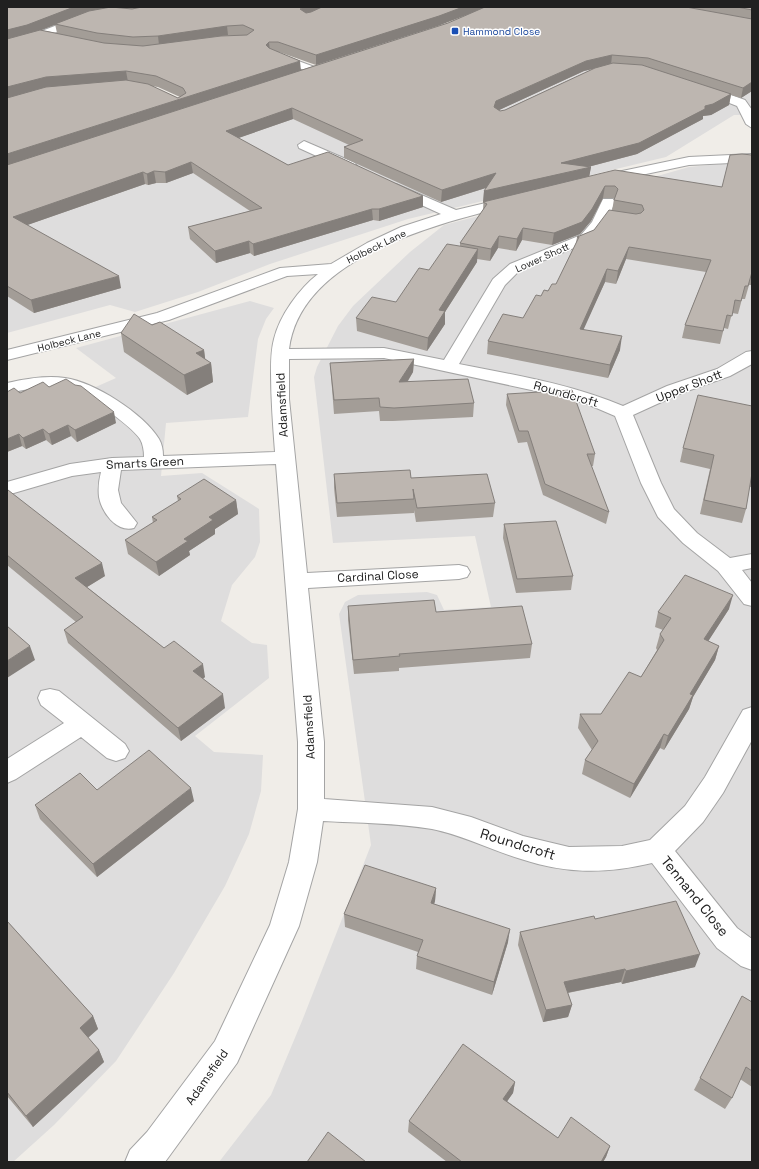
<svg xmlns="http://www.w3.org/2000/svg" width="759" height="1169" font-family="'Space Grotesk',sans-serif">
<rect width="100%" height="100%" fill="#f0ede8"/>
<path fill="#dedddd" d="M752 7V115H734L666 157 408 219 270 264 198 292 135 312 110 305 7 333V186Z
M720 164H752V1162H219L271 1095 302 1021 371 845 339 614 345 602 358 595 427 592 437 595 444 610 491 607 475 536 333 543 314 377 317 367 338 326 353 306 410 252 444 225 509 208 647 179 689 167Z
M250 301 274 308 266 319 258 339 248 417 166 423 161 476 202 473 259 509 260 542 255 557 232 585 221 621 252 643 267 645 269 678 195 736 214 752 263 755 261 791 249 834 225 886 174 973 116 1061 54 1125 13 1162H7V400L82 393 116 378 76 348Z"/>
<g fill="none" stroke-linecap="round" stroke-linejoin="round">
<defs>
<path id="minor" d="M83 15 88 18 87 20 37 40 7 48V42L29 36Z
M274 52 320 69 322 71 316 74 312 73 270 57 268 55Z
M703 85 745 100 752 110V128L746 124 737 106 699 91 697 89 699 87Z
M304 141 355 163 357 166 355 169H345L299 148 298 145Z
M752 154V162L689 165 603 183 598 182 596 179 598 176 603 175 689 157Z
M396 184 456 210 511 197 516 198 518 201 516 204C441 223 301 255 289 349L384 348 444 360 493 279 510 264 581 235 592 222 603 199H613L615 202 606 223 591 241 520 270 505 285 459 364C514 375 571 384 623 406L667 386 717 369 746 352 752 351V364L730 376 679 394 633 415 661 483 674 509 697 533 730 558 752 554V568L742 570 752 583V606L744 604 718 571 683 543 658 517 641 483 615 416 587 404 559 396 384 358 289 359V399L307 573 459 565 467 567 470 572 467 577 459 579 308 588 324 742V799L432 807 471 817 523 836 569 847 622 846 650 840 685 806 705 777 743 710 752 707V740L723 793 703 822 675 851 737 928 752 939V970L741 966 717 948 652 863C606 874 566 874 521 859 491 850 462 835 432 829 396 823 359 823 323 821L317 862 299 926 237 1063 165 1162H125L130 1150 147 1132 215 1041 270 925 289 862 298 809V742L276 464 121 470 118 490 121 503 137 523 134 528C117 533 102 513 99 497 98 488 99 480 101 472L72 476 7 495V482L70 464 112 458 144 457C144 451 143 444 140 439 130 424 82 391 65 388 46 385 25 390 7 393V383C25 379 46 375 65 378 94 382 143 413 159 439 162 444 163 450 163 456L275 452C273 426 271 399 271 373 271 362 271 350 274 339 280 315 299 289 318 274L287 276 169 320 7 360V350L157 313 280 268 331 264 367 243 401 227 441 214 391 191 389 188 391 185Z
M50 689 59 691 125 744 129 751 125 758 116 761 107 758 81 737 16 779 7 783V759L64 723 41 705 38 698 41 691Z"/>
</defs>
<use href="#minor" stroke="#a4a4a4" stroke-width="2"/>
<use href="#minor" fill="#fff" fill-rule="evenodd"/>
</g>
<path fill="#a39d97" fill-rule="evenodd" d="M7 7H752V91L741 98 731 95 729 105 711 115 703 116V119L637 154 588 167H591L589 176 722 187 752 155V285H749L745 299H742L738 314 732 313 728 329 724 328 720 344 682 338 685 325 706 272 626 259 616 284 605 282 583 329 620 350 608 378 487 354 488 341 523 318 541 296 556 284 576 243 577 237 594 230 612 211 614 199 613 198H603L591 221 580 234 552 245 522 240 516 251 498 248 490 261 477 259V262L445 312V324L427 351 357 331 356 318 396 302 429 270 460 246V243L483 210 484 191 486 188 441 202 344 158V147L349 145 293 119 238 138 288 165 423 196V207L379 221 373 220 254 256 250 253 216 263 190 239 188 227 250 211 193 173 166 183H156L148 185 145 184 27 225 121 288 34 313 7 296ZM468 14 448 23 301 70 277 52H279L316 65ZM55 24 57 33 40 30ZM595 68 505 110 500 111 499 110 584 71ZM151 86 158 87 180 97 178 98Z
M152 325 204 350 205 359 211 363 213 382 187 395 124 352 121 333Z
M414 359 413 372 408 381 474 403 473 417 393 421H380L379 411 334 414 331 376 330 363Z
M49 387 116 423 77 442 71 436 52 445 46 440 26 449 22 446 7 452 20 393Z
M507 394 595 454 593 466H591L609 512 606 524 543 495 527 442 518 443 506 405Z
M752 406V485L751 487H749L746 509 742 523 700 514 710 469 680 462 683 448Z
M334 474 411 478 495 503 493 517 416 522 414 510V513L337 517 334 488Z
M7 491 105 576 87 587 164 648 205 677 203 679 225 708 181 741 68 643 64 630 76 622 7 565Z
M177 496 236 500 238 514 215 529V534L189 551 190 555 159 576 128 554 125 540 153 523 152 517 178 501Z
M504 524 573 576 571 590 516 593 503 538Z
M348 606 436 612 532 644 530 658 399 668V671L354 674 348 620Z
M729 609 708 641 719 646 715 660 693 697 689 709 664 750 660 748 630 798 582 774 585 760 592 750 578 728 580 714H601L641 677 657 650 656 648 660 634 663 630 655 627 658 612Z
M97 790 194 801 97 877 40 819 35 805Z
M436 888 435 901 434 904 508 942 492 995 416 969 417 956 418 952 345 927 344 914Z
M595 919 695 967 622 984 621 982 568 993 572 1005 568 1017 543 1022 518 945 520 932Z
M7 921 93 1016 98 1029 88 1038 99 1050 104 1062 33 1127 7 1096Z
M742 996 752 1002V1087L740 1079 732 1098 725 1109 694 1090Z
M515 1082 513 1093 507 1101 558 1138 610 1146 606 1157 603 1162H447L408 1132 409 1121Z"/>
<path fill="#847f7b" d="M74 7H112L88 12 29 35 7 41V30Z
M133 7H145L133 9Z
M304 7H323L301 18 300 9Z
M463 7H487L438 26 316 65V55Z
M227 26 228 35 159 45 158 36Z
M269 42 270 52 266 45Z
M612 55 611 65 584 71 495 112 494 107 496 101 586 61Z
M300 61 301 71 7 166V154Z
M126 71 128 82 7 98V87L46 77Z
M752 82V91L741 98 743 88Z
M731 94 729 105 711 115 703 116V119L637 154 561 174 591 167 589 178 483 202 484 191 561 163 705 106Z
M292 108 293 119 227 142 226 131Z
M191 162 193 173 166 183 165 172Z
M154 171 156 183 148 185 147 174Z
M143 172 145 184 16 229 13 217Z
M496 173 495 185 441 202 442 190Z
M605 186 603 198 591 221 580 234 552 245 554 233Z
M423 196V207L379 221V209Z
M372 209 373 220 254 256 253 244Z
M523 228 522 240 516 251 517 239Z
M499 236 498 248 490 261 491 249Z
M249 241 250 253 216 263 215 251Z
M629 247 626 259 616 284 618 271Z
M478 249 477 262 445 312V324L427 351 428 338 439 310Z
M607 269 605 282 578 342 580 329Z
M119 276 121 288 34 313 31 300Z
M622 336 620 350 608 378 610 365Z
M204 350 206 365 211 363 213 382 187 395 184 375 196 353Z
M414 359 413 372 399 395V382Z
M114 412 116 423 77 442 75 430Z
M68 425 71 436 52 445 49 434Z
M43 429 46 440 26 449 23 438Z
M19 434 22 446 7 452V439Z
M236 500 238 514 215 529V534L189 551 190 555 159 576 156 562 184 539 209 517Z
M102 563 105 576 79 592 75 578Z
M733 595 729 609 700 654 704 639Z
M30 646 35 660 7 678V661Z
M719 646 715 660 693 697 689 709 664 750 668 736 690 694Z
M203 664 205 677 195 684 193 671Z
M223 694 225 708 181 741 178 728Z
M664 734 660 748 630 798 634 784Z
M191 788 194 801 97 877 93 864Z
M436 888 435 901 430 916 431 903Z
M510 929 508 942 492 995 494 982Z
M700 954 695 967 622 984 626 971Z
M625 969 621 982 561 994 564 982Z
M572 1005 568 1017 543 1022 546 1010Z
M93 1016 98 1029 85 1040 80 1028Z
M99 1050 104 1062 33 1127 26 1116Z
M515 1082 513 1093 501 1110 503 1099Z
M610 1146 606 1157 603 1162H601Z"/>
<path fill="#bdb6b0" stroke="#847f7b" d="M7 7H74L27 25 7 30Z
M111 7 132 9 142 7H304L300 9 306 13 311 12 322 7H463L439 16 316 55 278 42H269L266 45 269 48 300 61 7 154V98L46 87 126 80 148 84 178 98 186 93 183 88 156 76 126 71 46 77 7 87V39L40 30 104 43 143 46 221 36 247 35 254 30 243 25 227 26 158 36 133 37 97 33 55 24 89 11Z
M485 7H686L752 19V82L743 88 648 58 612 55 586 61 496 101 494 107 500 111 505 110 595 68 613 63 642 65 731 94 713 104 705 106V109L639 143 561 163 591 167 484 191 496 173 442 190 344 147 363 140 292 108 226 131 288 165 328 152 423 196 379 209H372L253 244 249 241 215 251 188 227 262 208 191 162 165 172 154 171 147 174 143 172 13 217 119 276 31 300 7 286V165L448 23Z
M737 7H752V10Z
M742 154 752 155V272L748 286H745L741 301 735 300 732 316 727 315 723 331 685 325 711 260 629 247 618 271 607 269 580 329 622 336 610 365 488 341 503 314 523 318 536 295 541 296 544 290 548 291 552 284H556L579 237H577L594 230 609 210 636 214 641 213 644 210 642 205 614 200 618 189 615 186H605L592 209 582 222 554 233 523 228 517 239 499 236 491 249 460 243 487 204 483 202 615 170 722 187 730 155Z
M447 244 478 249 439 310 445 311 428 338 356 318 372 297 396 302 419 268 429 270Z
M134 314 152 325 160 322 204 350 196 353 211 363 184 375 121 333Z
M414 359 399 382 468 379 474 403 394 408 380 407 379 398 334 400 330 363Z
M66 379 75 385 81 386 114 412 75 430 68 425 49 434 43 429 23 438 19 434 7 439V392L14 388 20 393 43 382 49 387Z
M572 390 595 454H587L609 512 545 484 528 431H519L507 394Z
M698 395 752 406V473L746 509 704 500 714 455 683 448Z
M410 470 411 478 487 474 495 503 417 508 413 489 414 499 337 503 334 474Z
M204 479 236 500 209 517 213 520 184 539 188 541 156 562 125 540 157 520 152 517 181 499 177 496Z
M8 490 102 563 75 578 164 648 174 641 203 664 193 671 223 694 178 728 64 630 83 617 7 555V491Z
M556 521 573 576 517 579 504 524Z
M685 575 733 595 704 639 719 646 690 694 693 695 668 736 664 734 634 784 585 760 598 741 580 714H601L629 672 641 677 664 640 660 634 671 618 658 612Z
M434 600 436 612 522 606 532 644 399 654 400 656 353 660 348 606Z
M7 626 30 646 7 661Z
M149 750 191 788 93 864 35 805 80 773 97 790Z
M365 865 436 888 431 903 510 929 494 982 417 956 423 940 344 914Z
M676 901 700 954 626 971 625 969 564 982 572 1005 546 1010 520 932 594 916 595 919Z
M7 921 93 1016 80 1028 99 1050 26 1116 7 1092Z
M742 996 752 1002V1071L746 1067 732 1098 700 1078Z
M463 1044 515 1082 503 1099 558 1138 571 1117 610 1146 601 1162H462L409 1121Z
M328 1132 366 1162H307Z"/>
<rect fill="#1a4fb4" stroke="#fff" stroke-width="1.5" x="451" y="27" width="8" height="8" rx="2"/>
<g text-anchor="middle" stroke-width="3" stroke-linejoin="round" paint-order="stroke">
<g font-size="10" fill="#164399" stroke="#fff" text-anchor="start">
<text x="463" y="35">Hammond Close</text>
</g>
<g font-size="10" fill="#202020" stroke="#fff">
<text transform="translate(376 246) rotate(-26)" y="4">Holbeck Lane</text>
<text transform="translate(542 257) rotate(-24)" y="4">Lower Shott</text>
<text transform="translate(69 340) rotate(-14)" y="4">Holbeck Lane</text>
</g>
<g font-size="12" fill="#202020" stroke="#fff">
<text transform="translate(689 386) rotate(-21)" y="4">Upper Shott</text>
<text transform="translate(566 394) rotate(16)" y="4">Roundcroft</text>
<text transform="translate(282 405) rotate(-93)" y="4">Adamsfield</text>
<text transform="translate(145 463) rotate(-3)" y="4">Smarts Green</text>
<text transform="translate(378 576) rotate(-3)" y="4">Cardinal Close</text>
<text transform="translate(309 727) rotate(-93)" y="4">Adamsfield</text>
<text transform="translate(207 1077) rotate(-55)" y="4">Adamsfield</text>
</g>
<g font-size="14" fill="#202020" stroke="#fff">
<text transform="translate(518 844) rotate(17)" y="5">Roundcroft</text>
<text transform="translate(695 896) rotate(51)" y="5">Tennand Close</text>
</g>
</g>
<rect width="759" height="1169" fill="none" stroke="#202020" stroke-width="16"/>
</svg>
